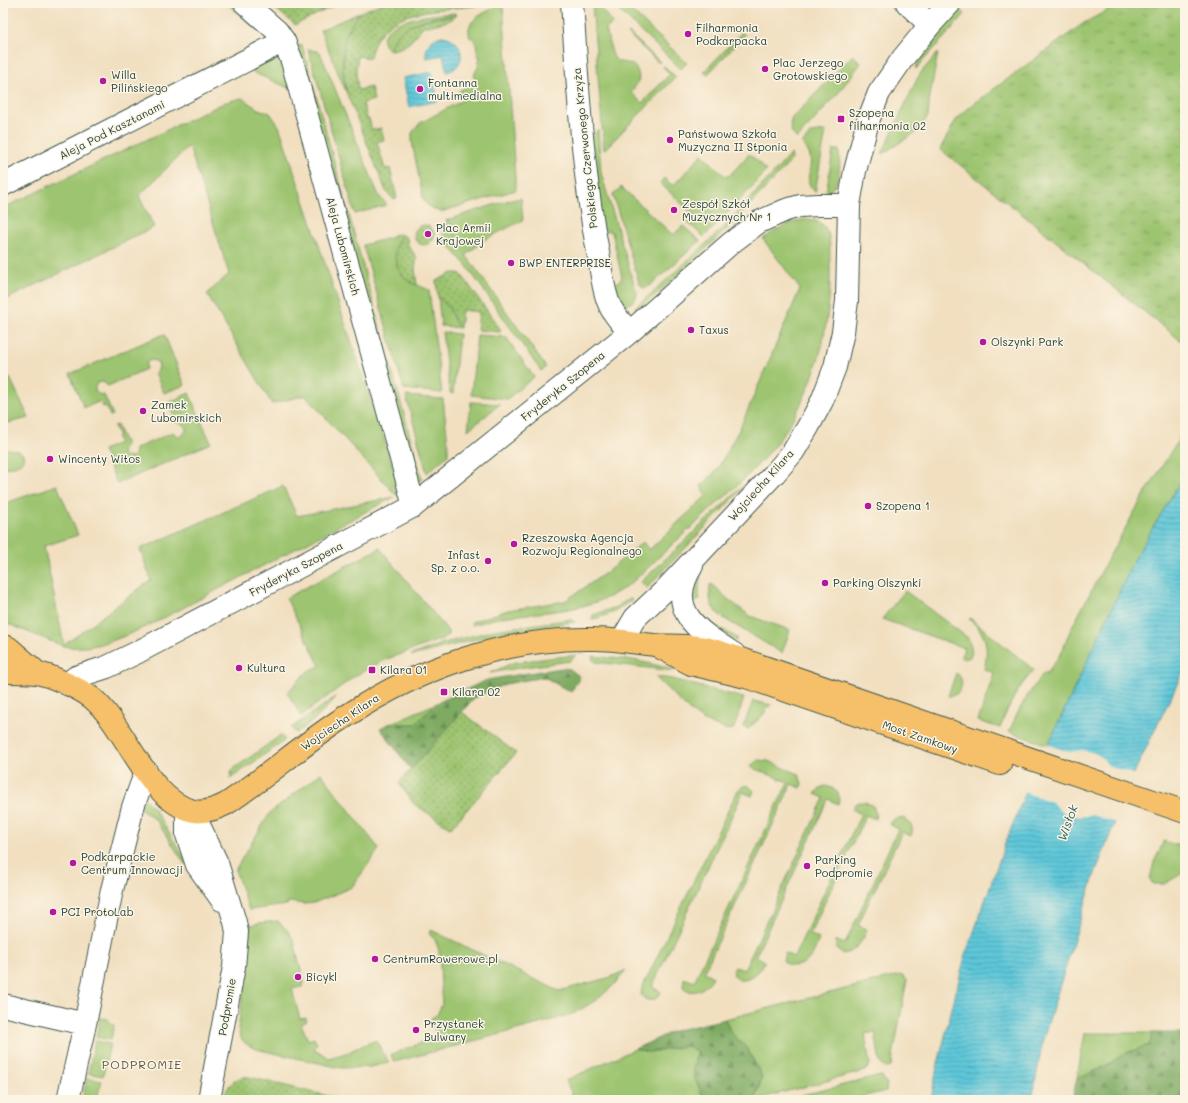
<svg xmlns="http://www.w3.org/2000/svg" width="1188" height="1103" font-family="Mali,sans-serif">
<defs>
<pattern id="forest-firs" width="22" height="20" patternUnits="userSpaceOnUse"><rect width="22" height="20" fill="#7eaa62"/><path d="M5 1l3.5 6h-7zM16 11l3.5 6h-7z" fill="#678c52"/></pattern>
<pattern id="park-tufts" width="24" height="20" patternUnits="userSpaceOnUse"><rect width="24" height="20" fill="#9dc46f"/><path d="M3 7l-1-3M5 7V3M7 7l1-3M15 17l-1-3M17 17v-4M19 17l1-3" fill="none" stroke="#7fa05c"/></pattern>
<pattern id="garden-dots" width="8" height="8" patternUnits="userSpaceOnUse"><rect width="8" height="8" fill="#9dc46f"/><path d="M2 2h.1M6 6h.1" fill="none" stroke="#7fa05c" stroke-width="1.8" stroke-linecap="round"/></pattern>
<pattern id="water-rules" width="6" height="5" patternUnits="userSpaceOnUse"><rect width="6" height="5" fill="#5ec7d9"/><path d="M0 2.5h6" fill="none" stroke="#4da3b1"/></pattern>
</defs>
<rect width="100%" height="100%" fill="#fcf5e5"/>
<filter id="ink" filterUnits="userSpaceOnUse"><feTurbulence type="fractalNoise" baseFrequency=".025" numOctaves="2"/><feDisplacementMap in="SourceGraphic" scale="8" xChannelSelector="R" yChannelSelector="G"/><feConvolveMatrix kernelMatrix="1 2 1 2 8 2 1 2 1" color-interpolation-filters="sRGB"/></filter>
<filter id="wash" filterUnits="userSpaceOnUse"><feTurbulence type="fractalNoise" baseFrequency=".012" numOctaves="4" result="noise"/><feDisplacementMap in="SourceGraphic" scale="16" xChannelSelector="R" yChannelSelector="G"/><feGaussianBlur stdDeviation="0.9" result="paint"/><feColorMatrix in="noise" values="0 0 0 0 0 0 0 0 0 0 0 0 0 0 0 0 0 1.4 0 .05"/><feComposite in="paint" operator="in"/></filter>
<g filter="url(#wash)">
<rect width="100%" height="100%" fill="#f1dfc0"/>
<path fill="#9dc46f" stroke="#5e8052" d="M226 3H235L261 26 257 30Z
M500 3 503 6 516 190 440 212 428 206 423 198 412 142V133L420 123 463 100 459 91 470 84 475 78 474 75 478 67 480 56H478L476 44 472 37 470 38C463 17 488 14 500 3Z
M592 3H596L613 23 606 29C608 37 611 53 615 59 618 63 623 62 627 63 635 64 641 73 638 82 637 85 633 89 631 92L642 103 670 74 663 67 664 66 676 77 604 150Z
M611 3H623L687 63 681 69Z
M960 10 965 14 916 69 915 68 922 56Z
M361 12C340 35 340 66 347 94L320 30Z
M455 13 457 15 430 18 415 23 391 45V50C386 48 382 44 383 38 388 17 438 14 455 13Z
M742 32 745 35 707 75 704 72Z
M629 33 660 62 659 63 628 34Z
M302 45 421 476 422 479 419 481H416L296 47Z
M308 49 320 52 379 196 387 205 355 214Z
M938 53 930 96 928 116 918 131 882 154 917 79 923 70Z
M277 55 281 58 291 89 243 68Z
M853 55 861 63 836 96 797 139C791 132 788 128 792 118Z
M242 98 258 109 270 113 279 126 402 493 396 495 305 395 272 404 207 294 229 274 189 146 139 196 154 227 3 301V208L226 102Z
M598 129 601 173 637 294C636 302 628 305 620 306L610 289 622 278 612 232 598 228 587 143Z
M826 131 815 192C798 177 822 163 802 144L811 133Z
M833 150H839C840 165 842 185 826 193Z
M702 154 725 176H729L749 154 761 164 766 171 759 180 704 237 687 222 693 214 660 183 664 178 673 186Z
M791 154 792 159 791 161 725 231 672 281 641 307 634 308 670 277 723 228Z
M621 187 673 235 683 226 700 241 650 286 643 288 639 283 613 195Z
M521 198 523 220 484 240 466 255 546 367 541 371 466 265 449 246 452 243 453 224 447 220 506 201Z
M809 219C834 224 829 242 830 263 832 329 814 399 771 450 748 478 719 501 693 526 678 539 664 552 650 566 639 576 629 586 616 593 584 612 538 612 502 617 492 619 482 623 472 625L471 622 508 610 565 601 607 572 643 542 649 550 706 496 701 486 717 470 740 428 800 289 763 239C777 229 791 221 809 219Z
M397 234 403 235 401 236 413 283 429 290 442 393 404 389 363 245 393 237 392 235Z
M438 297 449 307 455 322 460 328 441 326Z
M442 332 459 334 453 394 450 393Z
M164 334 185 385 164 393 155 373 158 370 159 365 156 361 151 360 146 363V369L108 386 103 382 97 383 95 387V391L100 395H104L113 415 110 416 106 406 103 407 101 401 84 408 70 374Z
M477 335 506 337 534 377 507 399 471 395Z
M10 378 29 418 3 424V381Z
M189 393 211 443 117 484 103 450 119 443 117 437 119 436 114 426 117 425 126 445 123 449 122 454 128 458 134 456 135 449 173 432 177 436H182L186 431 185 426 180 423H177L168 403Z
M406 396 443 399 448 443V455L427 473Z
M471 402 500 404 468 430Z
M1185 429V474L1135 558 1048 745 1009 732C1019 709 1028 692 1044 673H1047L1062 652 1070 631 1109 557 1140 502Z
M10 449 18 451 23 454C26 465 12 467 3 468V450Z
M57 485 78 535 44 546 64 645 151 580 140 549 283 486 297 516 394 497 158 621C132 633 93 653 63 646L3 622V504Z
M744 485 745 486 647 588 641 582Z
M380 548 448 631V635L442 639 384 660 355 676 301 716 287 692 308 671 320 666 286 598Z
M701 573 699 587V600L691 604 692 590Z
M712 584 729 600 750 616 790 630 782 653 723 618C710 607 709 602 710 585Z
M905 591 968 638C972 646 976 662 961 658L964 648 882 619Z
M630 598 632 600C620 608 607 617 592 619L593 615 616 607Z
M970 618 1034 670C1017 689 1009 704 1000 728L978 721 994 673 984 669C989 647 987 634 969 619Z
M572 619 575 622 496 634 412 656 411 655 444 643 495 630Z
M704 619 737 638 736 641 710 628Z
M576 655 570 661 524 667 490 673 512 663 524 661Z
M592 656 633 660 674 669V671L596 662 593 660Z
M956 673C967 680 961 697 948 696Z
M657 677 672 679 744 698 734 728 731 730C696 725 681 700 656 678Z
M337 696 318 717 296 733 291 728Z
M753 701 771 705 763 715 748 729 743 727Z
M435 704 415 724H389Z
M281 735 284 738V741L230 779 232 770Z
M758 760 768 761 799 774 802 784 801 788 791 784 782 805 704 972 713 977C708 987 692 998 683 987L684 978 694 982 788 782 750 767Z
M321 773 379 849 352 887 314 903 304 904 288 902 287 905 249 910 235 870 270 813Z
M748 785 754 791 752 796 743 792 652 987 661 992C657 1001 647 1004 641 995L642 988 738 790 743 786Z
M825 786C835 788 842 793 838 804L828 799 758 951 755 956 765 961C763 965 761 969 758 972 754 976 746 980 740 979 733 979 732 971 735 967L744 970 824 798 815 794 820 788Z
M145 799 153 807 188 863 185 864 156 820 138 807Z
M860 802H865L873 806 876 814 875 819 866 815 810 934 819 939C817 945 814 952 811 957 804 966 789 970 783 960L785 953 794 957 861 814 852 809 855 804Z
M898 818C908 817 915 826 911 836L902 832 858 925 867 930C863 941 855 953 842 954L836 949 835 940 845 944 898 829 889 824 892 820Z
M1164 841 1185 848V872L1164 884H1153L1150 879 1154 862Z
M278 921 289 932 294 941 304 983 302 987 292 989 300 1019 306 1018 307 1021 301 1024 308 1040 314 1038 317 1044 313 1048 329 1058 352 1051V1050L376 1040 389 1063 370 1067 341 1068 260 1050C247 1046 240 1042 238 1028L248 961 250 926 258 923Z
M431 930 559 991 611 977 626 970 615 984 598 999 575 1013 539 1024 394 1062 391 1055 437 1036 431 1018 437 1015 442 1004 439 950 435 940 429 934Z
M901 975 907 980 891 1067 888 1068 884 1067 880 1063 875 1032 865 1034 870 1065 865 1071 761 1098V1100H756V1096L762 1077 748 1050 730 1031 725 1019Z
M100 1018 108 1019 114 1025 111 1040 96 1037Z
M1085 1033H1153L1150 1045 1126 1053 1102 1068 1077 1078Z
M95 1041 110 1044 103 1076 88 1073Z
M687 1046 698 1052 693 1075 705 1100H574L566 1080 635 1049 649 1052Z
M881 1076 887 1084 886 1091 848 1100H798L802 1095Z
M87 1078 102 1081 96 1100H82Z"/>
<path fill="url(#forest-firs)" stroke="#4e744b" d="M563 668 570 669 580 677 571 692 544 677 505 684 474 698 411 770 380 728 389 724H415L435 704 487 680 522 674Z
M725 1019 730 1031 748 1050 762 1077 756 1096V1100H705C697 1082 688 1072 698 1052L687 1046 649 1052 635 1049 674 1031Z
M1153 1033H1185V1100H1147L1141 1095 1133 1100H1072L1077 1078 1102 1068 1126 1053 1149 1045Z"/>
<path fill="url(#park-tufts)" stroke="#5e8052" d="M1121 3H1185V344L940 149 956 120 972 105 1084 23Z"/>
<path fill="url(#garden-dots)" stroke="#5e8052" d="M269 3H340L295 25Z
M383 3H481L475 6C435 11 379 7 370 58L358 56 356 71 358 90 371 87 374 100 363 103 367 119H369L372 130 381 128 384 140 377 142 385 169 390 168 397 198 393 199 386 191 347 94 343 70 344 43 346 35 353 22 361 12Z
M457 15C449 24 437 22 427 27L425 25C419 30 416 35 412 40 408 45 397 50 391 50 394 21 435 18 457 15Z
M447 220C457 227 458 237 449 246L443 242C445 233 443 228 447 220Z
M414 235a10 10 0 1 1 20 0a10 10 0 1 1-20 0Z
M403 235 407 238 408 245 417 258 415 268 417 285C396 278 389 253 401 236Z
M452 273H458L461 274 501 330 500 332 477 330 479 312 462 310 460 328 455 322 449 307 438 297 436 281Z
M462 712 516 753 451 828 414 804 399 783Z
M243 1077H249L340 1099 370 1098 362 1100H223C225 1089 232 1080 243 1077Z"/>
<path fill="url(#water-rules)" stroke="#3e8286" d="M442 36C464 38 469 66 447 72L443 55 426 58C425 46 430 39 442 36Z
M432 72 438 101 409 107 403 78Z
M1185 474V668L1135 771 1094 876 1043 1039 1032 1100H931L936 1072 964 960 1006 841 1023 799 1135 558Z"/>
<path fill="#f1dfc0" d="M1046 744 1069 752 1082 750 1095 753 1101 757 1109 766 1136 775 1117 823 1092 815 1080 817 1066 814 1060 810 1052 802 1024 792Z"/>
</g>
<g filter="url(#ink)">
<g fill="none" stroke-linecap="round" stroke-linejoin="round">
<defs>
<path id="minor" d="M245 3 277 31 284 41 292 61 414 506
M572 3C578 86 582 170 598 252 601 268 603 293 611 308 616 317 623 325 630 332
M907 3 930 25
M3 185 284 41
M692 566C664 611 700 632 734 654
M622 640 635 618 664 591 775 473 793 452 808 427 822 401 835 367 843 332 847 301 849 205 855 171 868 121 879 93 903 58 930 25 950 3
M67 684 76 677 107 667 138 652 414 506 630 332 731 243 759 222 786 210 800 206 818 205H849
M187 809 197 821 217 863 235 922 237 932 234 967 209 1100
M187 809V835L197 865 222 900
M3 1005 85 1024
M68 1100 85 1024 112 890 133 807 146 771"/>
<path id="major" d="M3 646 9 648 38 673
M661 648 691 664 746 677 1000 764
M3 672C14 672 26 672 36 673 51 675 80 689 92 698 127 727 148 802 194 811 205 813 216 809 226 804 268 776 305 742 348 715 421 667 507 637 595 639 616 639 635 643 655 645 669 646 683 645 697 647 712 648 727 655 741 659L1185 812"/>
</defs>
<use href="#minor" stroke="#3e5549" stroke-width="24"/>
<use href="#major" stroke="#3e5549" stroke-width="24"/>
<use href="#minor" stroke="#fff" stroke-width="22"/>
<use href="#major" stroke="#f6c06b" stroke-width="22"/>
</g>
</g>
<g fill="#b5179e" stroke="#fcf5e5" stroke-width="1.5">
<circle cx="688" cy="34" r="4"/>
<circle cx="765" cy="69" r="4"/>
<circle cx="103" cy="81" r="4"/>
<circle cx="420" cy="89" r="4"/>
<rect x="837" y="115" width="8" height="8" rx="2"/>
<circle cx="670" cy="140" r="4"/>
<circle cx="674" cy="210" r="4"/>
<circle cx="428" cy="234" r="4"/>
<circle cx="511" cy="263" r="4"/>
<circle cx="691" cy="330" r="4"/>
<circle cx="983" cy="342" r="4"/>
<circle cx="143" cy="411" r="4"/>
<circle cx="50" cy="459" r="4"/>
<circle cx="868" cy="506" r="4"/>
<circle cx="514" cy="544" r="4"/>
<circle cx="488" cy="561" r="4"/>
<circle cx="825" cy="583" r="4"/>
<circle cx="239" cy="668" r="4"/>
<rect x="368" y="666" width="8" height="8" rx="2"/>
<rect x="440" y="688" width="8" height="8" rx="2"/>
<circle cx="73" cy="863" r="4"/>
<circle cx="807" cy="866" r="4"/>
<circle cx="53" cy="912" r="4"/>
<circle cx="375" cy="959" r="4"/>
<circle cx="298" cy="977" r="4"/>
<circle cx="416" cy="1030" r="4"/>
</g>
<g text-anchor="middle" stroke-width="3" stroke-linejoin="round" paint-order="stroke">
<g font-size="11" fill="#1f3d34" stroke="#fcf5e5" text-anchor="start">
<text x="696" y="32">Filharmonia<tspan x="696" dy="13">Podkarpacka</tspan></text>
<text x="773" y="67">Plac Jerzego<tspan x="773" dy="13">Grotowskiego</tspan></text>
<text x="111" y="79">Willa<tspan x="111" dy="13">Pilińskiego</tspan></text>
<text x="428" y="87">Fontanna<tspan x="428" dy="13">multimedialna</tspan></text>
<text x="849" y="117">Szopena<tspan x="849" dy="13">filharmonia 02</tspan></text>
<text x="678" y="138">Państwowa Szkoła<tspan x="678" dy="13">Muzyczna II Stponia</tspan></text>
<text x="682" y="208">Zespół Szkół<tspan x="682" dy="13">Muzycznych Nr 1</tspan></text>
<text x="436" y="232">Plac Armii<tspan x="436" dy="13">Krajowej</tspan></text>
<text x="519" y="267">BWP ENTERPRISE</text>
<text x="699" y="334">Taxus</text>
<text x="991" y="346">Olszynki Park</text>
<text x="151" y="409">Zamek<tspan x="151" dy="13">Lubomirskich</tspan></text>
<text x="58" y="463">Wincenty Witos</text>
<text x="876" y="510">Szopena 1</text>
<text x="522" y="542">Rzeszowska Agencja<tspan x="522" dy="13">Rozwoju Regionalnego</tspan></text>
<text x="480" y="559" text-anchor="end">Infast<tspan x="480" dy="13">Sp. z o.o.</tspan></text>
<text x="833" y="587">Parking Olszynki</text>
<text x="247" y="672">Kultura</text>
<text x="380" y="674">Kilara 01</text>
<text x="452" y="696">Kilara 02</text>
<text x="81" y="861">Podkarpackie<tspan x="81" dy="13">Centrum Innowacji</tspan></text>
<text x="815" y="864">Parking<tspan x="815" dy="13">Podpromie</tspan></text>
<text x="61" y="916">PCI ProtoLab</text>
<text x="383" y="963">CentrumRowerowe.pl</text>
<text x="306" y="981">Bicykl</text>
<text x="424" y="1028">Przystanek<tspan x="424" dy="13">Bulwary</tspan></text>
</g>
<g font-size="11" fill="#1f3d34" stroke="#fcf5e5">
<text transform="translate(112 130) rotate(-27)" y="4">Aleja Pod Kasztanami</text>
<text transform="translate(585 148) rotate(-96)" y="4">Polskiego Czerwonego Krzyża</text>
<text transform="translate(343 246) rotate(75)" y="4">Aleja Lubomirskich</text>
<text transform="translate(563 386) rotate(-39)" y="4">Fryderyka Szopena</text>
<text transform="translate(761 485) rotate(-48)" y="4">Wojciecha Kilara</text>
<text transform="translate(296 569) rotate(-28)" y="4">Fryderyka Szopena</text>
<text transform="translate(340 722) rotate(-34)" y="4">Wojciecha Kilara</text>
<text transform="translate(920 737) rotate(19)" y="4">Most Zamkowy</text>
<text transform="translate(227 1007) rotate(-80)" y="4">Podpromie</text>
</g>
<g font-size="12" font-style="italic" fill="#2f605d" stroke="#fcf5e5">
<text transform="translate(1068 823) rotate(-70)" y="4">Wisłok</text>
</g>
<g font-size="12" letter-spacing="1" fill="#625c46" stroke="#fcf5e5">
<text x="142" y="1069">PODPROMIE</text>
</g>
</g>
<rect width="1188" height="1103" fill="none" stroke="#fcf5e5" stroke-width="16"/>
</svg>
